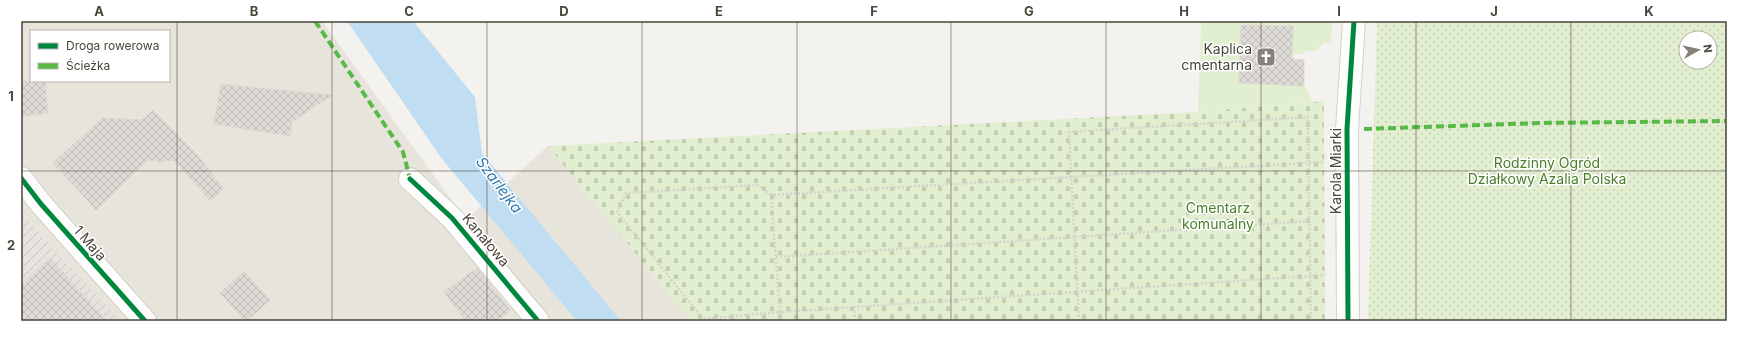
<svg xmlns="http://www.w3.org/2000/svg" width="1748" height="342" font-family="Inter,sans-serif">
<defs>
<pattern id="industrial-furrows" width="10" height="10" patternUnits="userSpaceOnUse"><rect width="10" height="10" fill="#e6e2de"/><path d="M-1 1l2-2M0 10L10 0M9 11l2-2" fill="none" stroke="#c7c3bf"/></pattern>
<pattern id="cemetery-stones" width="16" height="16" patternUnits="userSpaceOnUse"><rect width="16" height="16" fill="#e1eecf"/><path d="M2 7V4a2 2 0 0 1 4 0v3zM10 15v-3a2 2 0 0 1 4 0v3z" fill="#c3cdb2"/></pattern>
<pattern id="garden-dots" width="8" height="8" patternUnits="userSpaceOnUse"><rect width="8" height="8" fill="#e1eecf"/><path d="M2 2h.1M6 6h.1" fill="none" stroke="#c3cdb2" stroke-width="1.8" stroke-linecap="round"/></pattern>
<pattern id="building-cross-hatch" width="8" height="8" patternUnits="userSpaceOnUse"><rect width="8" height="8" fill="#dedbd6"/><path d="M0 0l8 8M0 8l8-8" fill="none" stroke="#c0bdb8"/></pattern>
</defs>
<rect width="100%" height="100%" fill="#f4f2ee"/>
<path fill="#e7e4dc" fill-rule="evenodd" d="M21 21H322L466 220 548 146 691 321H121L21 213ZM31 31H169V81H31Z"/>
<path fill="url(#industrial-furrows)" d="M21 213 121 321H21Z"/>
<path fill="#e1eecf" d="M1201 21H1332L1331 43H1323L1316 51H1305L1304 54H1292L1293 27 1241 25 1239 83 1304 86 1313 102 1198 112Z"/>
<path fill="url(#cemetery-stones)" d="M1324 101 1325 321H691L548 146 1198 112Z"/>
<path fill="url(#garden-dots)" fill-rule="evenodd" d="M1377 21H1727V321H1368ZM1686 38H1710V62H1686Z"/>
<path fill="#c0ddf1" d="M347 21H413L475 97 482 153 621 321H577L442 159Z"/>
<path fill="url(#building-cross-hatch)" stroke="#dcd9d4" d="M1241 25 1293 26 1292 59 1304 60V86L1239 83Z
M21 81H45L48 113 21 117Z
M221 84 259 88 332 95 292 122 290 136 214 124Z
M153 110 199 157 224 189 210 201 174 160 158 162 148 160 96 210 53 163 102 118 142 120Z
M50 258 107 321H21V285Z
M477 268 511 311 496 321H465L444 292Z
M244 271 270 300 247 321H245L220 293Z"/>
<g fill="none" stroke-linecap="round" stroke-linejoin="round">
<defs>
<path id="minor" d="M21 178 41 204 145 321
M410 179 452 218 538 321"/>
<path id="tertiary" d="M1348 321 1347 129 1354 21"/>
</defs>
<use href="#minor" stroke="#d2d0cb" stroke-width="24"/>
<use href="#tertiary" stroke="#d2d0cb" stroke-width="24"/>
<path stroke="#d3d2cc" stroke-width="2.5" stroke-dasharray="2 2" stroke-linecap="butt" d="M1323 162 771 195 780 312 1325 275
M771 195 758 185 626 193 617 212 703 319 780 312V321
M776 257 1310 221
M854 307 855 321
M1079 321 1069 132 1308 117 1311 321"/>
<use href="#minor" stroke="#fdfdfc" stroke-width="22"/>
<use href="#tertiary" stroke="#fdfdfc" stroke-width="22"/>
<path stroke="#58b947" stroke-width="4" stroke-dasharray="8 4" stroke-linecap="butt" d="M315 21 403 152 410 179
M1364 129 1540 123 1727 121"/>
<defs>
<path id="cycleway" d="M21 178 41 204 145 321
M410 179 452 218 538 321
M1348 321 1347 129 1354 21"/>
</defs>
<use href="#cycleway" stroke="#fff" stroke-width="8"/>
<use href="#cycleway" stroke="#00873e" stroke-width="5"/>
</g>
<path fill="none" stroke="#4b4439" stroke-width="1" stroke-opacity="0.55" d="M177 21V321M332 21V321M487 21V321M642 21V321M797 21V321M951 21V321M1106 21V321M1261 21V321M1416 21V321M1571 21V321M21 171H1727"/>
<defs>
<symbol id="church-square" viewBox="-11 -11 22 22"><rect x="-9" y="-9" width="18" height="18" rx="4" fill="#868178" stroke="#fff"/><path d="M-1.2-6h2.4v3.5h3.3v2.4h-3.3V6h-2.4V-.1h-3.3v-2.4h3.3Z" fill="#fff"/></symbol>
</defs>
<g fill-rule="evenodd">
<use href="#church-square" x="1255" y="46" width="22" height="22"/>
</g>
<g text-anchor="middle" stroke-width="3" stroke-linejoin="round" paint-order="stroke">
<g font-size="14" fill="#4b4439" stroke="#fff" text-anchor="end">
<text x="1252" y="54">Kaplica<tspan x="1252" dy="16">cmentarna</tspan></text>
</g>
<g font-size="14" fill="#4a7f2a" stroke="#fff">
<text x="1547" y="168">Rodzinny Ogród<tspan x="1547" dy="16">Działkowy Azalia Polska</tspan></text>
<text x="1218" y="213">Cmentarz<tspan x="1218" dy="16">komunalny</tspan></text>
</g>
<g font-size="14" fill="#4b4439" stroke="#fff">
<text transform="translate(1336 171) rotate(-90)" y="5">Karola Miarki</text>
<text transform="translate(486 240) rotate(50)" y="5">Kanałowa</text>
<text transform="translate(90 243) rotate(49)" y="5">1 Maja</text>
</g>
<g font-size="15" font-style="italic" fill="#2e7ab2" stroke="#fff">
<text transform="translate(499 185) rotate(53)" y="5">Szarlejka</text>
</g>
</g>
<rect width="1748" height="342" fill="none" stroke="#ffffff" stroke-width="44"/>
<rect x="30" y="30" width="140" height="52" fill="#ffffff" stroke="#b7b4b0"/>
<rect x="38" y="43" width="20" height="6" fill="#00873e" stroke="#b7b4b0"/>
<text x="66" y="50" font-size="12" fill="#4b4439">Droga rowerowa</text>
<rect x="38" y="63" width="20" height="6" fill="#58b947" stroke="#b7b4b0"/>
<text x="66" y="70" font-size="12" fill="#4b4439">Ścieżka</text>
<g transform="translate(1698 50) rotate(82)"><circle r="19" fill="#ffffff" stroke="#b7b4b0"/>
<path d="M0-3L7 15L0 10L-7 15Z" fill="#868178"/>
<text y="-6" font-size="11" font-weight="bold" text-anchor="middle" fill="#4b4439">N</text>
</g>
<rect x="22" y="22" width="1704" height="298" fill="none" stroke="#4b4439" stroke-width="1.5"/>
<g font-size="13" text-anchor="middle" font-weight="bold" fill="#4b4439">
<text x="99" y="16">A</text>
<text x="254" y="16">B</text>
<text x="409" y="16">C</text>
<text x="564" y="16">D</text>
<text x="719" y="16">E</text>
<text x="874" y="16">F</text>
<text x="1029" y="16">G</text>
<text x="1184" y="16">H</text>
<text x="1339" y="16">I</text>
<text x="1494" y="16">J</text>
<text x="1649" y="16">K</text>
<text x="11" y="101">1</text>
<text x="11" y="250">2</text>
</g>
</svg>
